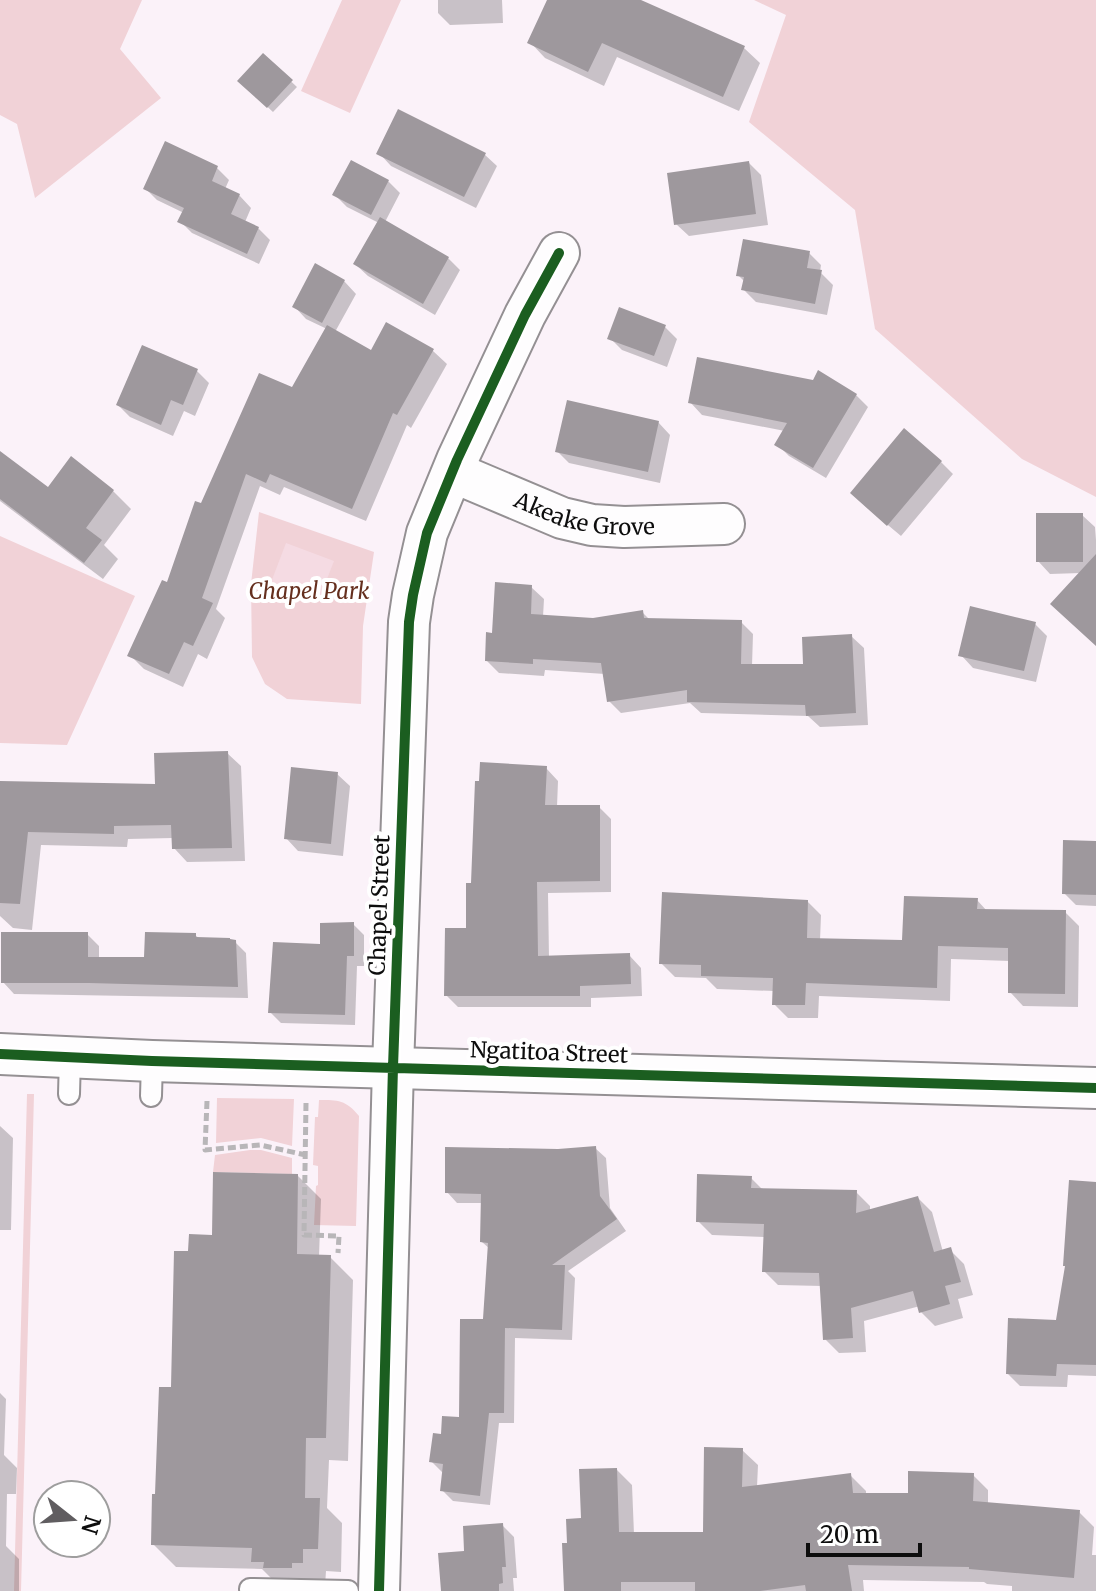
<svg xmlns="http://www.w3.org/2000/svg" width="1096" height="1591" font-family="Merriweather,serif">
<rect width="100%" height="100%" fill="#fbf2f9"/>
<path fill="#f1d2d7" d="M0 0H142L120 49 161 98 35 198 17 124 0 115Z
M342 0H401L350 113 301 91Z
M754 0H1096V497L1022 459 875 329 855 210 749 122 786 15Z
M259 512 374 552 363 626 361 704 287 699 265 684 252 657 251 584Z
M0 536 135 596 67 745 0 743Z
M27 1094H34L21 1591H14Z
M217 1098 294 1099 292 1146 261 1138 216 1143Z
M319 1100C338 1100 346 1100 359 1116L356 1226 314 1225 316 1186 318 1185V1166L313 1165 315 1117H318Z
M250 1150H261L292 1158V1174L213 1172 215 1155Z"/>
<path fill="#f5dbe3" d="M286 543 334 561 318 602 270 585Z"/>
<path fill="#0003" d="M438 0H502L503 23 450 25 438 13Z
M550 0H636L744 48 760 63 739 111 617 57 604 86 545 58 530 42Z
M264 56 297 87 273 112 240 81Z
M379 153 484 154 497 166 476 208 391 166Z
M749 163 761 175 768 225 689 236 676 224Z
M217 168 229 180 225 189 239 195 251 208 245 222 258 228 270 240 259 264 192 233 180 221 184 213 157 200 145 188Z
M388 181 400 193 385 222 448 258 460 270 435 315 368 276 355 264 379 223 347 207 335 195Z
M809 253 821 265 820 272 833 285 827 315 756 302 744 290 745 282 738 275Z
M344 281 356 294 335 332 371 353 433 351 447 364 411 428 407 425 366 521 284 487 280 495 260 486 216 609 225 618 207 659 198 654 183 687 144 669 130 655 168 585 202 506 293 390 327 329 306 319 294 306Z
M665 327 677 339 667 367 622 350 610 338Z
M197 371 209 383 195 416 184 411 173 436 130 417 118 405Z
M856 395 868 407 826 478 789 456 777 444 785 431 702 415 690 402Z
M658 422 670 435 660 483 569 463 557 451Z
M0 454 48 490 71 459 113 491 131 509 104 545 118 559 103 579 0 501Z
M941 462 953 474 901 536 864 505Z
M1082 515 1095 527 1096 540V644L1081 573 1050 574 1038 561Z
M531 587 544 599 543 617 593 620 642 612 650 620 741 622 753 634 752 666H805L851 636 864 648 868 725 820 727 808 716 701 713 690 703 621 713 609 701 605 674 545 670 544 676 499 673 487 661 494 635Z
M1035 624 1047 636 1036 682 973 668 961 655Z
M227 753 241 766 245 861 187 862 174 848 173 838 128 839 127 847 41 845 32 930 13 928 0 916V783L157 786Z
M546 768 558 781 557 807H599L611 819V892L548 893 549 958 629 955 641 968 642 996 591 998V1007H458L446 995 468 930 473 885Z
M337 774 350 786 343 856 298 851 286 838Z
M1096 843V906L1076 905 1064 893Z
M977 900 987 911 1065 912 1079 926 1078 1007 1023 1006 1010 992V961L951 959 950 1001 819 996 818 1018H788L774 1004V991L717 989 706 978 675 977 661 963 807 901 821 915 820 941 904 942Z
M353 924 364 935V966H357L355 1025 281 1023 270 1012 322 946Z
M87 934 99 946V959H146L195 935 200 939 235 942 246 953 248 998 14 994 3 982Z
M0 1126 13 1138 11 1230H0Z
M595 1148 606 1158 610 1208 626 1231 568 1271 575 1278 572 1340 515 1338 514 1423H499L490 1505 453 1501 442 1490 444 1472H442L431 1461 443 1436 461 1420 485 1321 490 1249 482 1242 483 1203H457L447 1192 558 1151Z
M298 1176 321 1199 319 1257H330L353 1280 348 1461 329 1460 327 1508 342 1523 341 1572 326 1571 325 1586 277 1584 262 1569 176 1567 153 1544 157 1496 190 1253Z
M751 1178 763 1190 856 1192 870 1206V1211L918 1198 932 1212 943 1252 950 1250 964 1264 973 1295 958 1299 963 1318 935 1326 921 1312 920 1306 864 1321 866 1352 839 1353 825 1339 822 1286 778 1285 764 1271 765 1237 712 1235 698 1221Z
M1096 1184V1376L1068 1375 1067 1387 1020 1386 1008 1374 1058 1322Z
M0 1393 6 1399 4 1455 17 1468 16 1494H7L6 1546 19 1559V1591H0Z
M742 1450 758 1465 757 1487 850 1475 866 1491V1495L909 1496 973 1475 988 1490V1504L1079 1512 1094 1527 1092 1555H1096V1591H1012V1586L987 1584 984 1582 863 1580 864 1591H566L570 1544 583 1520 617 1470 632 1485 634 1534H705Z
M502 1525 514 1537 517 1578H513L514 1591H443L467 1552Z"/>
<path fill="#9e989d" d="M547 0H641L745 46 723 97 602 43 588 72 527 43Z
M263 53 293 80 267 108 237 81Z
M398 109 486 153 464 197 376 154Z
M165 141 218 166 212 181 240 194 231 214 259 227 247 254 177 222 184 208 143 189Z
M351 160 389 180 371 215 332 195Z
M749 161 756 214 674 225 667 173Z
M380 217 449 257 423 304 353 264Z
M743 239 810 251 807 268 822 270 815 304 741 290 744 277 736 276Z
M315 263 345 280 322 323 292 307Z
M619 307 666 325 654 356 607 339Z
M386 322 434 349 397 415 393 413 352 509 270 474 266 483 246 474 202 598 213 603 193 646 184 642 169 674 127 656 162 580 167 582 195 501 201 503 259 373 292 387 327 325 371 350Z
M142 345 198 369 183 405 171 400 161 425 116 405Z
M697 357 813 380 818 370 857 394 813 468 774 445 787 423 688 403Z
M567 400 659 421 648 472 555 452Z
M904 428 942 461 887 526 850 493Z
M0 451 48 487 71 456 114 490 86 528 102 540 84 563 0 499Z
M1036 513H1083V562H1036Z
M1096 554V646L1050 604Z
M495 582 532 585 531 614 593 618 643 610 644 618 742 620 741 664H803L802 637 852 634 856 713 806 716 805 705 687 702V690L607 702 601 663 533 659V664L485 661 486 632 492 633Z
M970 606 1036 622 1024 671 958 656Z
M228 751 232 848 172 849 171 825 114 826V834L28 832 20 904 0 903V781L155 784 154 753Z
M480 762 547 766 545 805H600V881L537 882 538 956 630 953 631 984 580 986V996H444L445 928H466V883H471L475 781H479Z
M291 767 338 772 331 844 284 839Z
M1063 840 1096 841V895L1062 894Z
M662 892 808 900 807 938 902 940 904 896 978 898 977 909 1066 910 1065 994 1008 993V948L938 946 937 988 806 983 805 1005H772L773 978 701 976V965L659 964Z
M354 922V956H347L345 1015 268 1013 273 942 320 944V923Z
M1 932H88V957H144L145 932 196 933V937L230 938V939L236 940 238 987 89 983H1Z
M596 1146 600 1196 617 1219 552 1265H565L562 1330 505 1328 504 1413H489L480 1496 440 1491 443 1464 429 1462 433 1433 441 1434 442 1416 459 1417 460 1319H483L488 1243 480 1242 481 1194 445 1193V1147L558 1149Z
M213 1172 298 1174 297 1254 331 1255 326 1438H306L305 1498H320L318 1549H303V1563H292V1568H263L264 1562H251L252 1548 151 1545 152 1494H155L159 1387H171L174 1251H188L189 1234 212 1235Z
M697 1174 752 1176 751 1188 857 1190 856 1213 918 1196 934 1252 951 1247 961 1282 945 1286 950 1304 919 1313 913 1291 851 1308 853 1338 823 1340 819 1273 762 1272 764 1224 696 1222Z
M1069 1180 1096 1182V1365L1057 1364 1056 1376 1006 1374 1008 1318 1056 1320 1065 1266H1063Z
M704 1447 743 1448 742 1487 851 1473 853 1493H908V1471L974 1473 973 1501 1080 1510 1074 1578 969 1569V1567L848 1565 852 1591H806L805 1585 760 1591H695V1582H621V1591H564L562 1543H567L566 1519 581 1518 579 1469 617 1468 619 1532H703Z
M503 1523 506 1567H502L503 1583 499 1584V1591H441L438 1553 464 1551 463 1526Z"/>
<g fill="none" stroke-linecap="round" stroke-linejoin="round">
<defs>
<path id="lane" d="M69 1094 70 1057
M151 1096 152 1061
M250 1589 348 1591"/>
<g id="street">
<path id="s1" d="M453 472 562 518 592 525 624 527 724 524"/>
<path d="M0 1054 152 1061 1096 1088"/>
<path d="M379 1591 393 1067 409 622 413 595 427 533 457 460 525 315 559 253"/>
</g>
</defs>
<use href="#lane" stroke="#949093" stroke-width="24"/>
<use href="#street" stroke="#949093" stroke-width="44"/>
<path stroke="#b8b6b8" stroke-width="5" stroke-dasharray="8 4" stroke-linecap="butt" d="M207 1101 205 1150 260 1145 306 1155
M306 1103 304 1235 339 1236 338 1253"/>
<use href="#lane" stroke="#fefdfe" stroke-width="20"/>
<use href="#street" stroke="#fefdfe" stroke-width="40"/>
<defs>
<path id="cycleway" d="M0 1054 152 1061 1096 1088
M379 1591 393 1067 409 622 413 595 427 533 457 460 525 315 559 253"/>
</defs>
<use href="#cycleway" stroke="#fff" stroke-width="15"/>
<use href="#cycleway" stroke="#1b5e20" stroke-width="10"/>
</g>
<g text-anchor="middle" stroke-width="8" stroke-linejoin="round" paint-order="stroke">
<g font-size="22" fill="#0d0d0d" stroke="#fff">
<text dy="8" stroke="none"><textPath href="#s1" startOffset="140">Akeake Grove</textPath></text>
<text transform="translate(379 905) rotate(-88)" y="8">Chapel Street</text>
<text transform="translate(549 1052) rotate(2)" y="8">Ngatitoa Street</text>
</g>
<g font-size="22" font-style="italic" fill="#652f1e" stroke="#fff">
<text x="309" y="599">Chapel Park</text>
</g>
</g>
<g transform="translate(72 1519) rotate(107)"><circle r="38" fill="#ffffff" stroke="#9e9e9e" stroke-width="2"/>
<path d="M0-6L14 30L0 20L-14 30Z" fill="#605d60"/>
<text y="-12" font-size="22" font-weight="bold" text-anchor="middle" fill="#0d0d0d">N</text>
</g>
<path d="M808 1543v12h112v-12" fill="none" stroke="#0d0d0d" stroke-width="4"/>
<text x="820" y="1543" font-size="24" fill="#0d0d0d" stroke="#ffffff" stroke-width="6" paint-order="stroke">20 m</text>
</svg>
